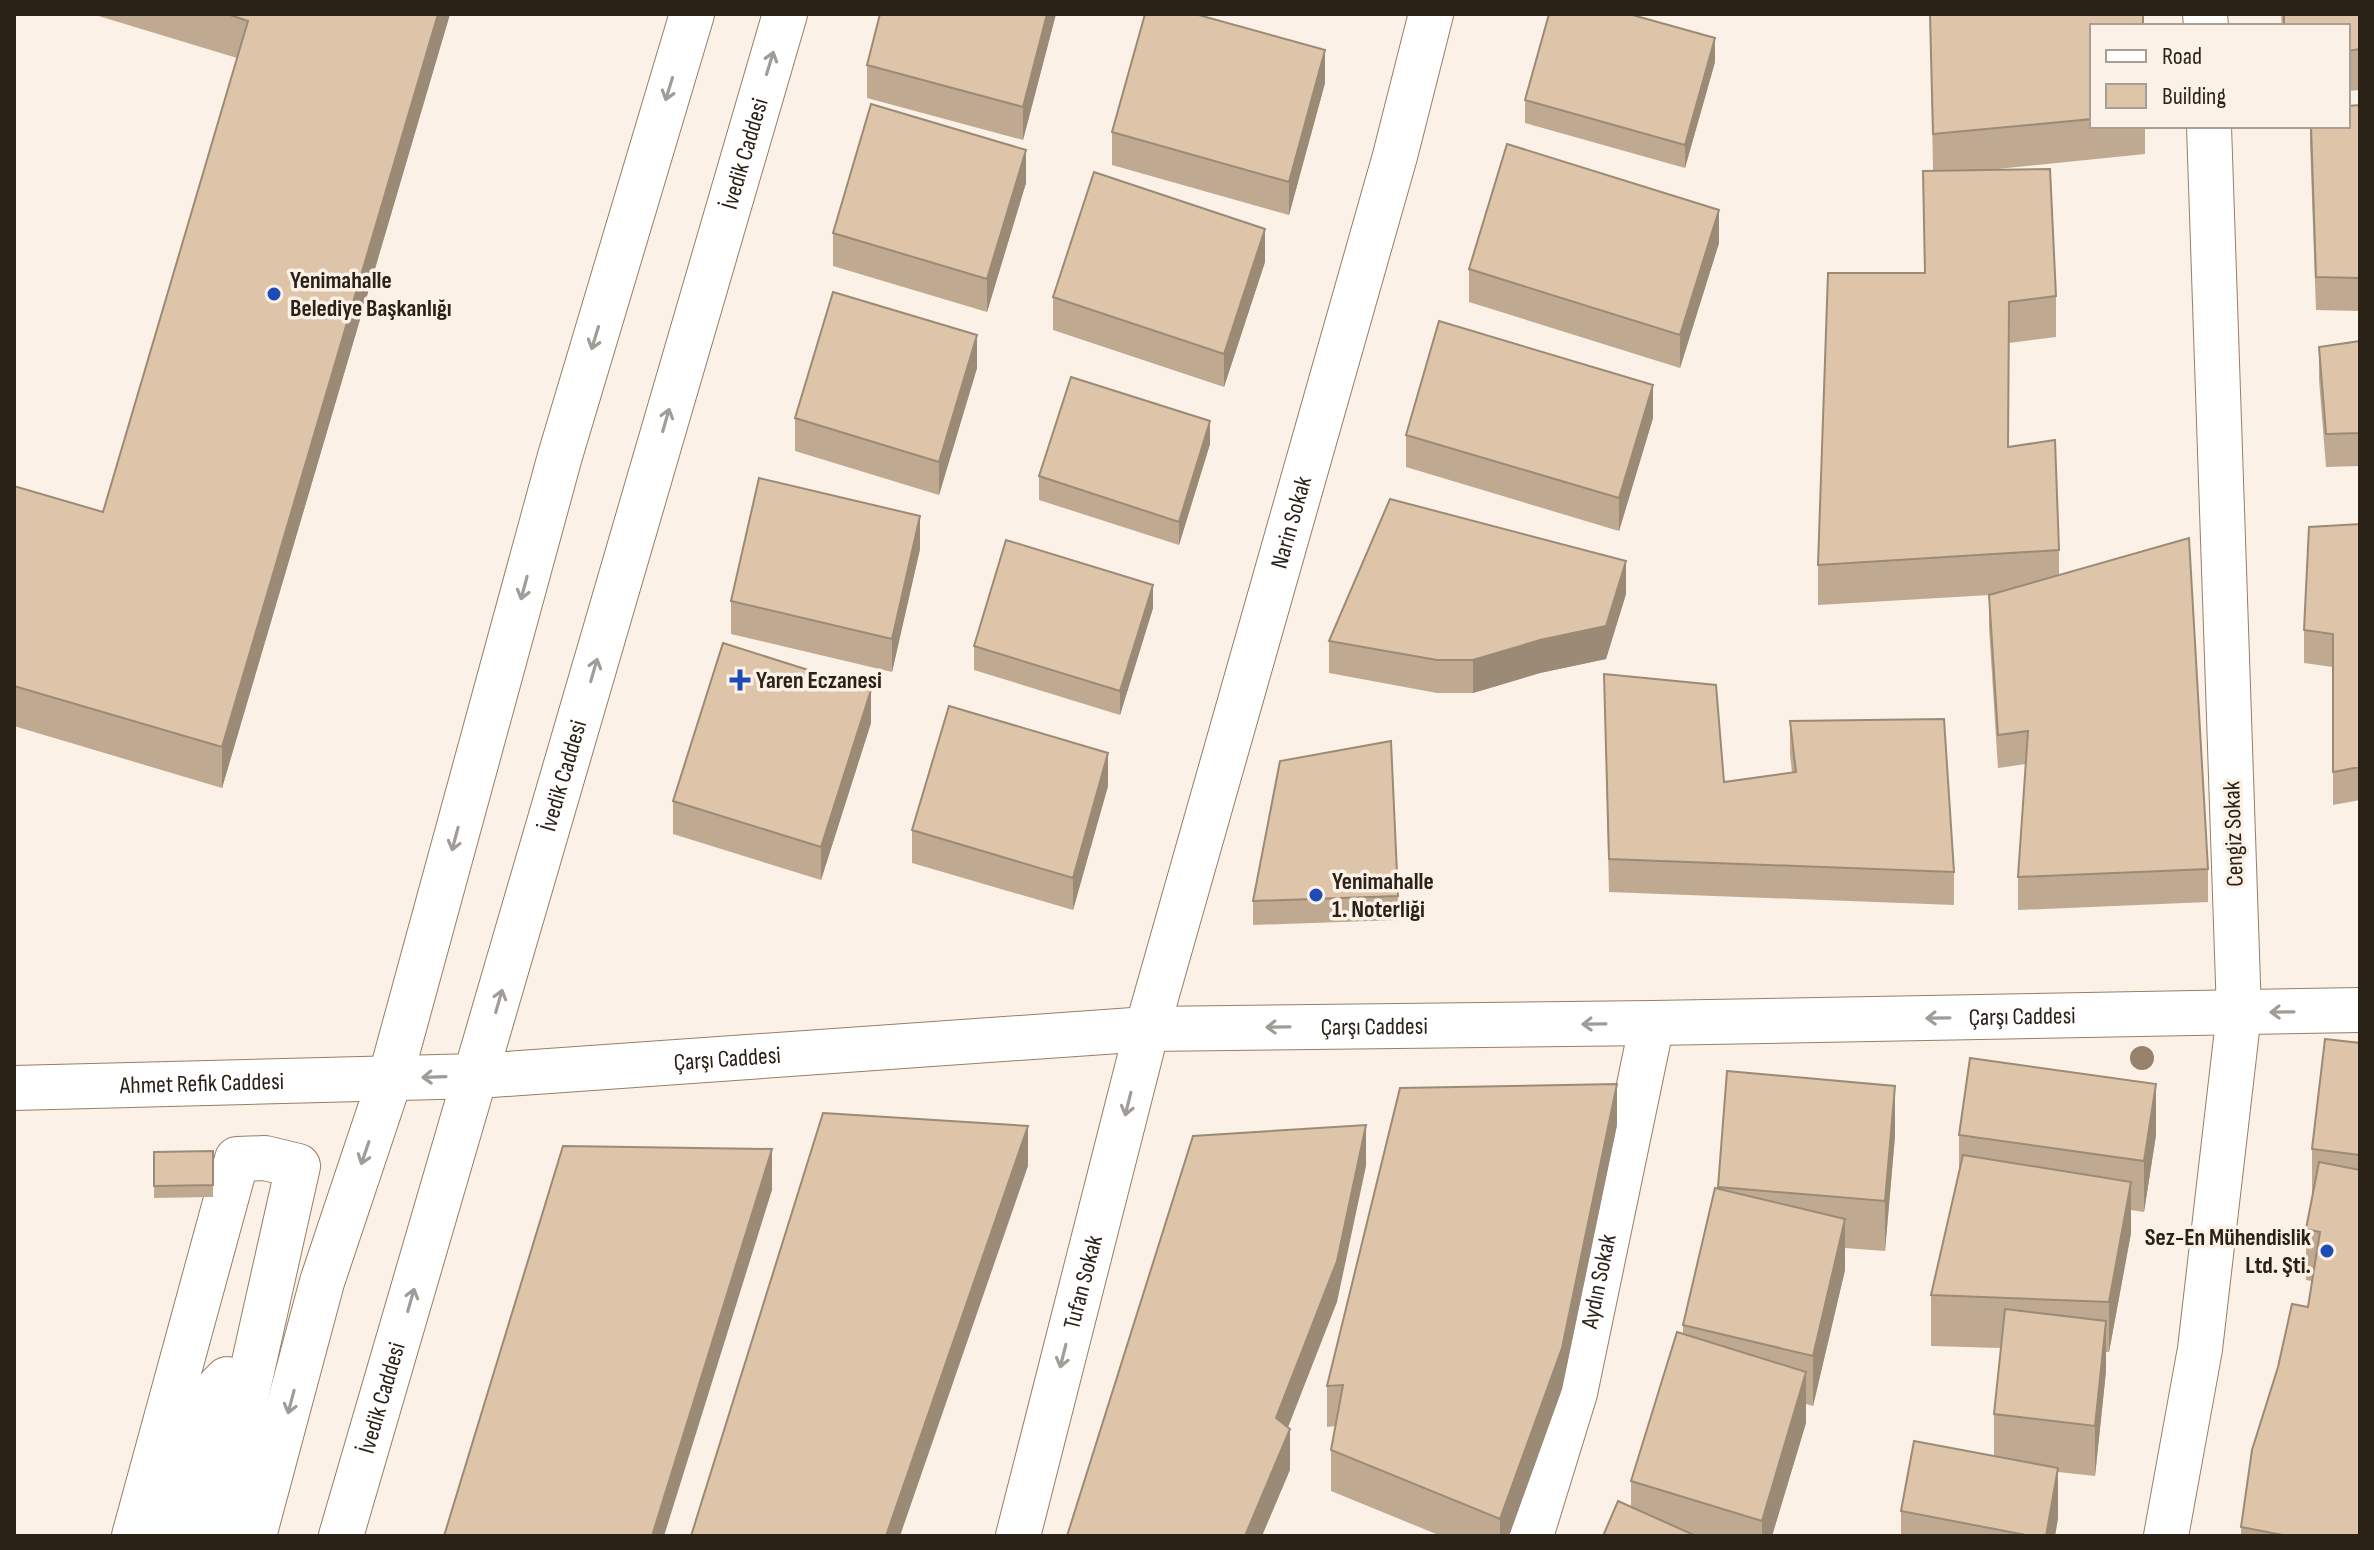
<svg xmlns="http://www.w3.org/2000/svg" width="2374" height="1550" font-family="'Sofia Sans Condensed',sans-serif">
<rect width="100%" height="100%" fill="#fcf1e6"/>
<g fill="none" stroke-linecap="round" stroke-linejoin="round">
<defs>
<g id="minor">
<path d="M2205 14 2206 26"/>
<path id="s1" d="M14 1088 477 1076 1147 1029 1652 1023 2360 1010"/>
<path d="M134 1536 237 1159 265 1158 298 1166 215 1536"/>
<path d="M178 1536 219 1387 227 1379"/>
<path id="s2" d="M1018 1536 1147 1029 1395 156 1431 14"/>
<path id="s3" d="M1531 1536 1575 1393 1652 1023"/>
<path d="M2166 1536 2200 1349 2239 1013 2209 126"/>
</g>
<g id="major">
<path d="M254 1536 322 1282 390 1079 560 456 692 14"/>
<path id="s4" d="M341 1536 785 14"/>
</g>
</defs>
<use href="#minor" stroke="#967f65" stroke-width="46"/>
<use href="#major" stroke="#967f65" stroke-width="46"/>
<use href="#minor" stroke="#fff" stroke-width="44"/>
<use href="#major" stroke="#fff" stroke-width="44"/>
</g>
<circle fill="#96826a" cx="2142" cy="1058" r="12"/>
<path fill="#bfa991" d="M92 14H450L222 788 14 726V486L103 512 237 58Z
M880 14H1056L1023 140 867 98V65Z
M1930 14H2143L2092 26V126H2145V154L1988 170 2056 296V337L2009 343 2008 447 2059 550V575L2208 869V902L2018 910V877L2026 764 1998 768 1989 628V595H1990L1818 605V565L1924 273 1933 170Z
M2281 14H2360V90L2348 91V26H2282Z
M1715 62 1685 168 1525 123V100Z
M1325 83 1289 215 1112 165V132Z
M2360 105V329L2359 311 2316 310 2310 143V126Z
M1026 183 987 312 833 266V233Z
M1719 243 1680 368 1469 302V269Z
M1265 262 1224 387 1053 330V297Z
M2360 341V466L2326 467 2319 380V347Z
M977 368 939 495 795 451V418Z
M1653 418 1619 531 1406 467V435Z
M1210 444 1179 545 1039 500V476Z
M2360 524V800L2333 805V667L2304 663V630Z
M920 549 892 672 731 634V601Z
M1626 594 1606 659 1540 673 1473 693H1437L1329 673V641Z
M1153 608 1120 715 974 670V646Z
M1604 674 1724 782 1792 773 1790 754V721L1954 872V905L1609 892Z
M871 723 821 880 673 834V801Z
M1108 786 1073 910 912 863V830Z
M1398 896V920L1253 925V901Z
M2360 1043V1536H2241V1527L2308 1307 2312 1281 2306 1280V1229L2312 1198V1149Z
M1727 1071 1895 1136 1885 1251 1845 1248V1270L1813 1406 1806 1404V1423L1772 1536H1603L1631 1507V1481L1683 1334V1325L1718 1189Z
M1617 1125 1562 1389 1509 1536H1441L1331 1491V1450L1336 1426 1327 1427V1386Z
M1959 1135H2156L2144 1212 2131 1210V1233L2109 1352H2106V1371L2095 1476 2058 1472V1518L2055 1536H1901V1511L1994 1456V1414L2001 1348 1931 1346V1295L1959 1173Z
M213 1151V1197L154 1198V1152Z"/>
<path fill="#9b8a76" d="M438 14H450L222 788V747Z
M1047 14H1056L1023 140V107Z
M1715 38V62L1685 168V145Z
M1325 50V83L1289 215V182Z
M1026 150V183L987 312V279Z
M1719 210V243L1680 368V335Z
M1265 229V262L1224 387V354Z
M977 335V368L939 495V462Z
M1653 385V418L1619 531V498Z
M1210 421V444L1179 545V522Z
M920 516V549L892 672V639Z
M1626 561V594L1606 659 1540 673 1473 693V660Z
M1153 585V608L1120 715V691Z
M871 690V723L821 880V847Z
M1108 753V786L1073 910V878Z
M1617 1084V1125L1562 1389 1509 1536H1500V1519Z
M2156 1084V1135L2144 1212V1161Z
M1895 1086V1136L1885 1251V1201Z
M1366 1125V1166L1337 1302 1276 1458V1418Z
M1028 1126V1166L900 1536H886Z
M772 1149V1190L664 1536H652Z
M2131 1182V1233L2109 1352V1302Z
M1845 1219V1270L1813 1406V1356Z
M2106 1321V1371L2095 1476V1426Z
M1806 1372V1423L1772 1536H1762V1521Z
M1290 1429V1470L1262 1536H1245Z
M2058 1468V1518L2055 1536H2046Z"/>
<path fill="#dec5a9" stroke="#9b8a76" stroke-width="2" d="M227 14H438L222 747 14 686V486L103 512 248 21Z
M880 14H1047L1023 107 867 65Z
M1145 14H1195L1325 50 1289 182 1112 132Z
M1549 14H1629L1715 38 1685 145 1525 100Z
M1930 14H2143V26H2092V119L1933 134Z
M2284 14H2360V49L2348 51V26H2284Z
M871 104 1026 150 987 279 833 233Z
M2360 105V296L2359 278 2316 277 2311 126H2348V106Z
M1507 144 1719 210 1680 335 1469 269Z
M2050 169 2056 296 2009 302 2008 447 2055 440 2059 550 1818 565 1828 273H1925L1923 171Z
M1094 172 1265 229 1224 354 1053 297Z
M833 292 977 335 939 462 795 418Z
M1439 321 1653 385 1619 498 1406 435Z
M2360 341V433L2326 434 2319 347Z
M1071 377 1210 421 1179 522 1039 476Z
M759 478 920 516 892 639 731 601Z
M1390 499 1626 561 1606 626 1540 640 1473 660H1437L1329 641Z
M2360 524V795V767L2333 772V634L2304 630 2309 527Z
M2189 538 2208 869 2018 877 2028 731 1998 735 1989 595Z
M1006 540 1153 585 1120 691 974 646Z
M723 643 871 690 821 847 673 801Z
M1604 674 1716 685 1724 782 1796 772 1790 721 1944 719 1954 872 1609 859Z
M949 706 1108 753 1073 878 912 830Z
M1391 741 1398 896 1253 901 1280 761Z
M2325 1039 2360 1043V1155L2312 1149Z
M1970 1058 2156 1084 2144 1161 1959 1135Z
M1727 1071 1895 1086 1885 1201 1718 1187Z
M1617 1084 1562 1348 1500 1519 1331 1450 1343 1385 1327 1386 1400 1088Z
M823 1113 1028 1126 886 1536H691Z
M1366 1125 1337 1261 1276 1418 1290 1429 1245 1536H1067L1193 1136Z
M563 1146 772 1149 652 1536H444Z
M213 1151V1185L154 1186V1152Z
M1963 1155 2131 1182 2109 1302 1931 1295Z
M2319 1162 2360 1170V1536H2288L2241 1527 2252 1450 2278 1367 2292 1304 2308 1307 2320 1232 2306 1229Z
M1715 1188 1845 1219 1813 1356 1683 1325Z
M2005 1309 2106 1321 2095 1426 1994 1414Z
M1677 1332 1806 1372 1762 1521 1631 1481Z
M1914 1441 2058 1468 2046 1536H2031L1901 1511Z
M1618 1501 1696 1536H1603Z"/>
<defs><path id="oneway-shaft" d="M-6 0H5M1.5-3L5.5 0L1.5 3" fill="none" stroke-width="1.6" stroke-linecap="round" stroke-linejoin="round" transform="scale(2)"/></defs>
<g stroke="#a09c97">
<use href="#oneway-shaft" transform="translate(770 63) rotate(-73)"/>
<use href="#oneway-shaft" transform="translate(669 89) rotate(107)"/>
<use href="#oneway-shaft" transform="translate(595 338) rotate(107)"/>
<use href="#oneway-shaft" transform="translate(666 420) rotate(-74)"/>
<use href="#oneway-shaft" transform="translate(524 588) rotate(105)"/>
<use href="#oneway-shaft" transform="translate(594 670) rotate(-74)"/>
<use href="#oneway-shaft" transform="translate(455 839) rotate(105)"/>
<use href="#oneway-shaft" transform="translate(499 1001) rotate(-74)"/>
<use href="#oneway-shaft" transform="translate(2282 1012) rotate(179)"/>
<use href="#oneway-shaft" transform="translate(1938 1018) rotate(179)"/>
<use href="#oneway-shaft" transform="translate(1594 1024) rotate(179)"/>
<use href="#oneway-shaft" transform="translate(1278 1027) rotate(179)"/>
<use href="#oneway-shaft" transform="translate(434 1077) rotate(178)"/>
<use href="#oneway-shaft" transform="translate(1128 1104) rotate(104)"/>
<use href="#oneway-shaft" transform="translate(365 1153) rotate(109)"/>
<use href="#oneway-shaft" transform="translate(411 1300) rotate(-74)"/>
<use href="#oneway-shaft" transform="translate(1063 1356) rotate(104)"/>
<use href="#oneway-shaft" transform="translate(291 1402) rotate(105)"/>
</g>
<g fill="#1d4cb9" stroke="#fcf1e6" stroke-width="3">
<circle cx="274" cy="294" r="8"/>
<path d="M736 668h8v8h8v8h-8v8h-8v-8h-8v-8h8z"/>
<circle cx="1316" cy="895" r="8"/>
<circle cx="2327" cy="1251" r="8"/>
</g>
<g text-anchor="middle" stroke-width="7" stroke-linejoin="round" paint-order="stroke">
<g font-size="24" fill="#2b2217" stroke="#fcf1e6">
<text dy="8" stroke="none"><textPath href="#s4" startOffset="1440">İvedik Caddesi</textPath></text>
<text dy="8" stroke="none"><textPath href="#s2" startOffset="1050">Narin Sokak</textPath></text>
<text dy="8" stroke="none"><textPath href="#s4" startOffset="792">İvedik Caddesi</textPath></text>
<text transform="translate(2233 834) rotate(-92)" y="8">Cengiz Sokak</text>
<text dy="8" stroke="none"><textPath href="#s1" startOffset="2010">Çarşı Caddesi</textPath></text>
<text dy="8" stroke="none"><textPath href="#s1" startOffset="1362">Çarşı Caddesi</textPath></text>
<text dy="8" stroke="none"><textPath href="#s1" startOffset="714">Çarşı Caddesi</textPath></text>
<text dy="8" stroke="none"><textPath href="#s1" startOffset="188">Ahmet Refik Caddesi</textPath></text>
<text dy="8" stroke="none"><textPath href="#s3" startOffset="264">Aydın Sokak</textPath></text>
<text dy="8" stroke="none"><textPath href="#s2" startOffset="262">Tufan Sokak</textPath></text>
<text dy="8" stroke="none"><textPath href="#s4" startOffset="144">İvedik Caddesi</textPath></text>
</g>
<g font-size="24" font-weight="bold" fill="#2b2217" stroke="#fcf1e6" text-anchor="start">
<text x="290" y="288">Yenimahalle<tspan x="290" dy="28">Belediye Başkanlığı</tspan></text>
<text x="756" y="688">Yaren Eczanesi</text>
<text x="1332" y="889">Yenimahalle<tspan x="1332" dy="28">1. Noterliği</tspan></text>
<text x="2311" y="1245" text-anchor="end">Sez-En Mühendislik<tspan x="2311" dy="28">Ltd. Şti.</tspan></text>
</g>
</g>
<rect width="2374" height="1550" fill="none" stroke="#2b2217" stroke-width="32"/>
<rect x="2090" y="24" width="260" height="104" fill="#fcf1e6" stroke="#a89e93" stroke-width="2"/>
<rect x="2106" y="50" width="40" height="12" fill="#ffffff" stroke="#a89e93" stroke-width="2"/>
<text x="2162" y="64" font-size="24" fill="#2b2217">Road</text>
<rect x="2106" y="84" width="40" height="24" fill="#dec5a9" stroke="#a89e93" stroke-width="2"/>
<text x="2162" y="104" font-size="24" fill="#2b2217">Building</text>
</svg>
